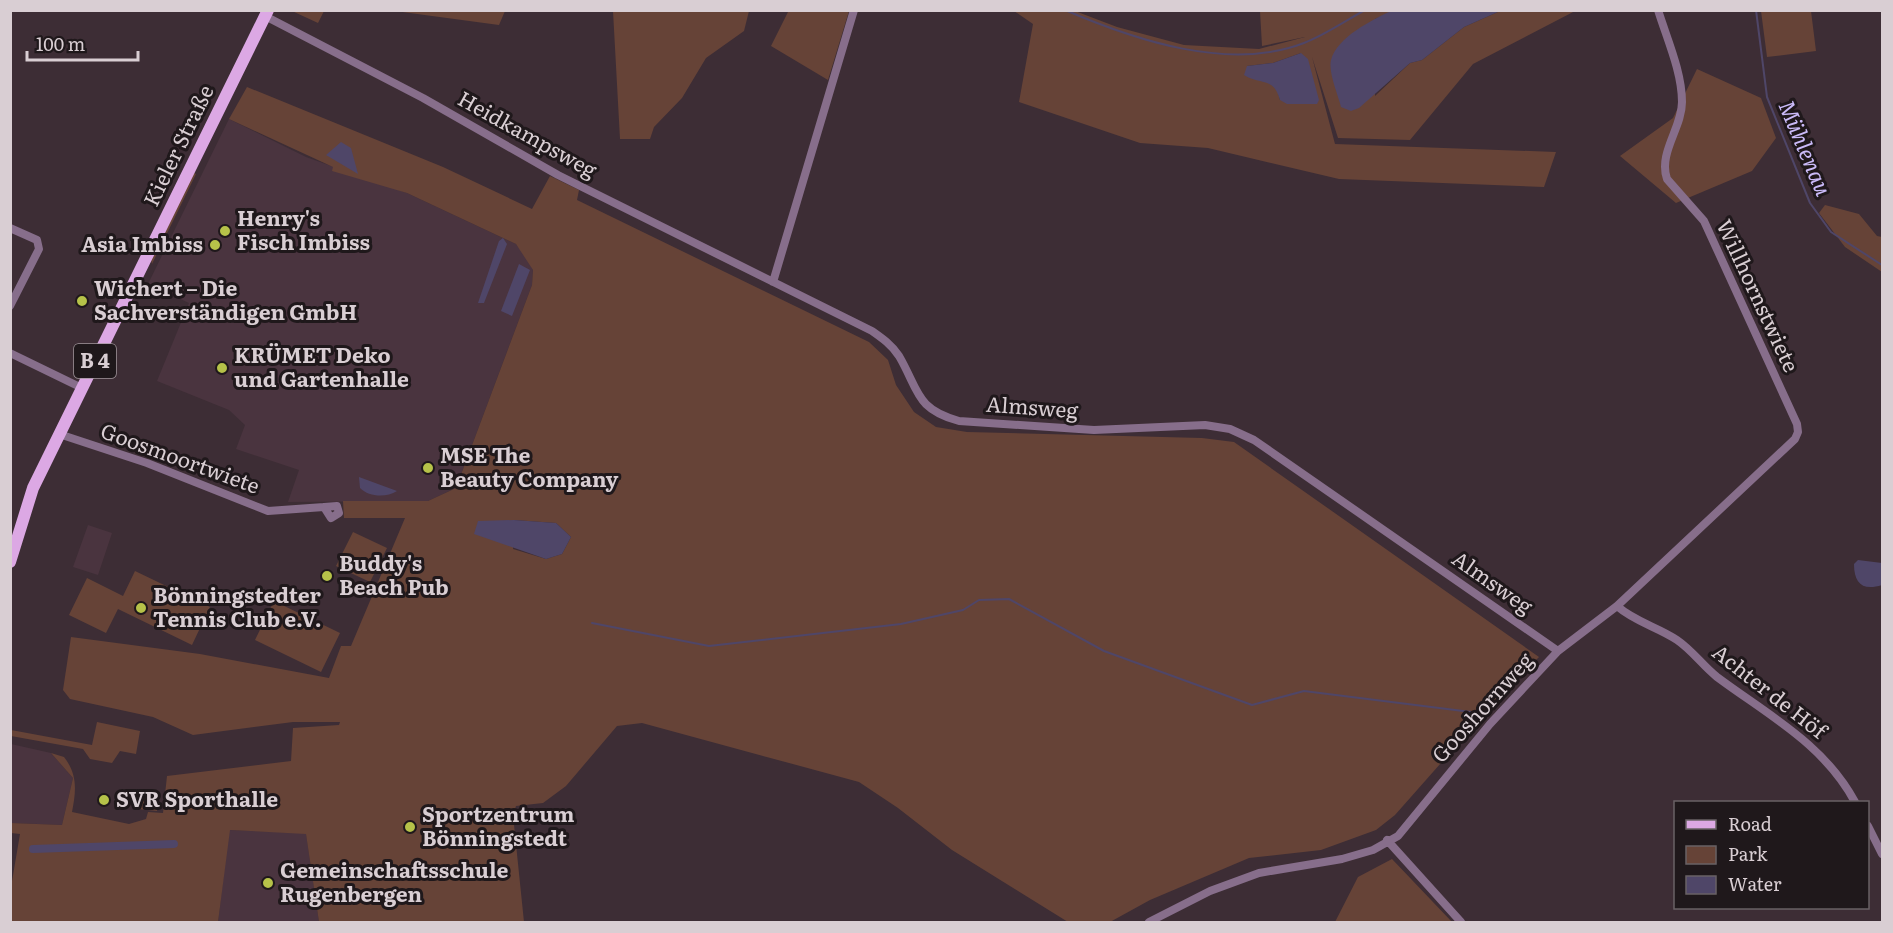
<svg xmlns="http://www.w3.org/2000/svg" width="1893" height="933" font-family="Literata,serif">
<rect width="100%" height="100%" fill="#3d2d35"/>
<path fill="#4a343f" d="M229 119 306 157 407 193 516 244 527 258 533 270 532 285 456 488 428 501 288 502 299 470 236 449 245 425 229 410 157 381 189 303 148 284Z
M88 525 112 533 98 575 73 567Z
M11 744 51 753 73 778 62 825 11 823Z
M229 830 306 833 319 922H218Z"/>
<path fill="#664337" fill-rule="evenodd" d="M789 10 849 11 828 80 771 46Z
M292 11H324L318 23Z
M395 11 505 10V11L499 25Z
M613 11V10L749 11 744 31 706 58 682 98 654 127 650 139H620Z
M1014 11H1075L1117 27 1184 45 1259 49 1305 37 1262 46 1260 11H1393L1375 19V96L1410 63 1422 60 1464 27 1500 11H1575L1473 64 1410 140 1338 138 1312 57 1335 144 1556 152 1544 187 1339 179 1208 148 1140 143 1019 102 1033 24ZM1301 53 1280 100 1277 88 1247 66 1273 63Z
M1761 11H1811L1816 51 1767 57Z
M1697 69 1761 98 1776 138 1752 171 1676 203 1620 156 1673 118Z
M247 87 443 167 532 209 550 176 579 190 577 200 869 342 888 360 896 385 914 412 936 427 967 432 1202 438 1234 442 1539 657 1494 703 1395 815 1376 830 1321 850 1249 858 1150 900 1110 922H1068L952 850 898 808 859 782 642 723 617 726 566 786 543 803 516 806 513 815 524 922H319L306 834 230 830 218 922H11V887L20 834 11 833V823L62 825 73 778 51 753 64 757C78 775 76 791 72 812L129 824 146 819 148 812 163 813 167 776 291 761 293 728 339 725 340 722H293L193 735 153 717 70 699 63 690 71 637 200 654 329 678 341 646H351L405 518H344L343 501H428L456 488 532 285 533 270 516 244 407 193 332 171 333 167 229 119ZM514 520 556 523 571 537 562 554 546 559 513 549Z
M192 172 196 174 152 264 151 259Z
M1825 205 1859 214 1877 236 1882 237V272L1845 247 1819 213Z
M353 532 387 548 370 582 336 566Z
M135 571 210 607 192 645 118 609 106 633 69 615 87 578 123 596Z
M274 601 340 633 321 672 255 640Z
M97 722 140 731 136 754 120 751 112 763 90 759 83 749 11 736V730L92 745Z
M139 795 159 797 157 811 138 809Z
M1392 859 1452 922H1335L1358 877Z"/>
<path fill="#4f4668" d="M1393 10 1500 11 1464 27 1422 60 1410 63 1359 108 1351 111 1341 107C1338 95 1328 72 1331 60 1337 37 1372 20 1393 10Z
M1301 53 1308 59 1319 100 1317 104H1287L1280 100C1273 76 1262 86 1244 75L1247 66 1273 63Z
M341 142 351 148 358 174 326 155Z
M503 238 507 244 484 303H478L499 241Z
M519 264 530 270 512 316 501 311Z
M359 477 397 491C386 498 369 497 360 488Z
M514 520 556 523 571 537 562 554 546 559 474 534 478 521Z
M1858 560 1882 563V585C1863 591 1854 584 1854 564Z"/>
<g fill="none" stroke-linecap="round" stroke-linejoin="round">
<path stroke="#4f4668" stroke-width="2" d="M1065 10C1135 40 1229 72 1304 43 1325 35 1345 21 1365 10
M1756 10 1767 97 1810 203 1831 232 1882 265
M592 623 709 646 901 624 963 610 979 600 1009 599 1104 651 1252 705 1304 691 1471 712"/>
<path stroke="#4f4668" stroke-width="8" d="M33 849 174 844"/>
<path stroke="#876e8b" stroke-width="8" d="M265 16 423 98 558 175 872 331C882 338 892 345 899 356 919 390 915 409 959 421L1094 430 1205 425 1230 429 1254 440 1558 651
M10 228 37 240 39 249 10 306
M773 282 854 10
M10 353 82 388
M59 434 147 463 268 511 324 507 331 518 339 513 337 506 324 507
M1617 606C1635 622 1658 627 1677 640 1692 650 1703 666 1717 677 1768 715 1824 744 1855 802
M1868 826 1882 854
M1387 840 1461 922
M1149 922 1210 891 1259 873 1342 859 1373 850 1398 836 1490 724 1558 651 1617 606 1795 439 1798 432 1797 424 1704 221 1667 179C1658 153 1682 128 1682 102 1682 72 1667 39 1658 10"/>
<path stroke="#dca8e4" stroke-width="12" d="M10 562 33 488 268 10"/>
</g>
<g fill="#b6c249" stroke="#1f181b" stroke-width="2">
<circle cx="225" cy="231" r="6"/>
<circle cx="215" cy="245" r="6"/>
<circle cx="82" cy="301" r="6"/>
<circle cx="222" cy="368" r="6"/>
<circle cx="428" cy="468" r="6"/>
<circle cx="327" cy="576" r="6"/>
<circle cx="141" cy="608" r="6"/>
<circle cx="104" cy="800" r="6"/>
<circle cx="410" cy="827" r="6"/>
<circle cx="268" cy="883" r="6"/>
</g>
<g text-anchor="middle" stroke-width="6" stroke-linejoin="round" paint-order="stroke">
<rect fill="#1f181b" stroke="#a1979c" stroke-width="1.5" x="74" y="344" width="42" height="34" rx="4.5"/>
<g font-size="20" font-weight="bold" fill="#d9ced3">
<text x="95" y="368">B 4</text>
</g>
<g font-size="21" fill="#d9ced3" stroke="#1f181b">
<text transform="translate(527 135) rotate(29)" y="7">Heidkampsweg</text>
<text transform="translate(179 146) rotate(-64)" y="7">Kieler Straße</text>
<text transform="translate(1757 296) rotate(65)" y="7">Willhornstwiete</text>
<text transform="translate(1032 408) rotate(4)" y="7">Almsweg</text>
<text transform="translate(180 459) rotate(20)" y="7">Goosmoortwiete</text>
<text transform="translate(1492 583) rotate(35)" y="7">Almsweg</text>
<text transform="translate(1769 692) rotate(38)" y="7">Achter de Höf</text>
<text transform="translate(1483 708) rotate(-48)" y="7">Gooshornweg</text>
</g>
<g font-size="21" font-weight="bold" fill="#d9ced3" stroke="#1f181b" text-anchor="start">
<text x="237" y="226">Henry's<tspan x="237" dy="24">Fisch Imbiss</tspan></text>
<text x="203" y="252" text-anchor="end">Asia Imbiss</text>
<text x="94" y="296">Wichert – Die<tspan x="94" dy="24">Sachverständigen GmbH</tspan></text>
<text x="234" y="363">KRÜMET Deko<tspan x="234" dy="24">und Gartenhalle</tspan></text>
<text x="440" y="463">MSE The<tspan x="440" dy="24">Beauty Company</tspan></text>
<text x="339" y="571">Buddy's<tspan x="339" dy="24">Beach Pub</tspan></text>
<text x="153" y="603">Bönningstedter<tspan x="153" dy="24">Tennis Club e.V.</tspan></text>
<text x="116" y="807">SVR Sporthalle</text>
<text x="422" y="822">Sportzentrum<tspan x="422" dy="24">Bönningstedt</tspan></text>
<text x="280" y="878">Gemeinschaftsschule<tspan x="280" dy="24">Rugenbergen</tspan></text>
</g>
<g font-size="22" font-style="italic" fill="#cabaf8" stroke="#1f181b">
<text transform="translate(1805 148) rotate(67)" y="8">Mühlenau</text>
</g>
</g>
<rect width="1893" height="933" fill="none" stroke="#d9ced3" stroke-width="24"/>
<rect x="1674" y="801" width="195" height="108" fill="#1f181b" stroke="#696165" stroke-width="1.5"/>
<rect x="1686" y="820" width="30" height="9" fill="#dca8e4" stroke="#696165" stroke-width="1.5"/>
<text x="1728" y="831" font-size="18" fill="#d9ced3">Road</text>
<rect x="1686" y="846" width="30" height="18" fill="#664337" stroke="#696165" stroke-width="1.5"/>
<text x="1728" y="861" font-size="18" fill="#d9ced3">Park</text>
<rect x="1686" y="876" width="30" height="18" fill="#4f4668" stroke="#696165" stroke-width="1.5"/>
<text x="1728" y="891" font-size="18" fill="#d9ced3">Water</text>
<path d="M27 51v9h111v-9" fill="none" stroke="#d9ced3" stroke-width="3"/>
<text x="36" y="51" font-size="18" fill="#d9ced3" stroke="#1f181b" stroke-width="4.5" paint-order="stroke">100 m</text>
</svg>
